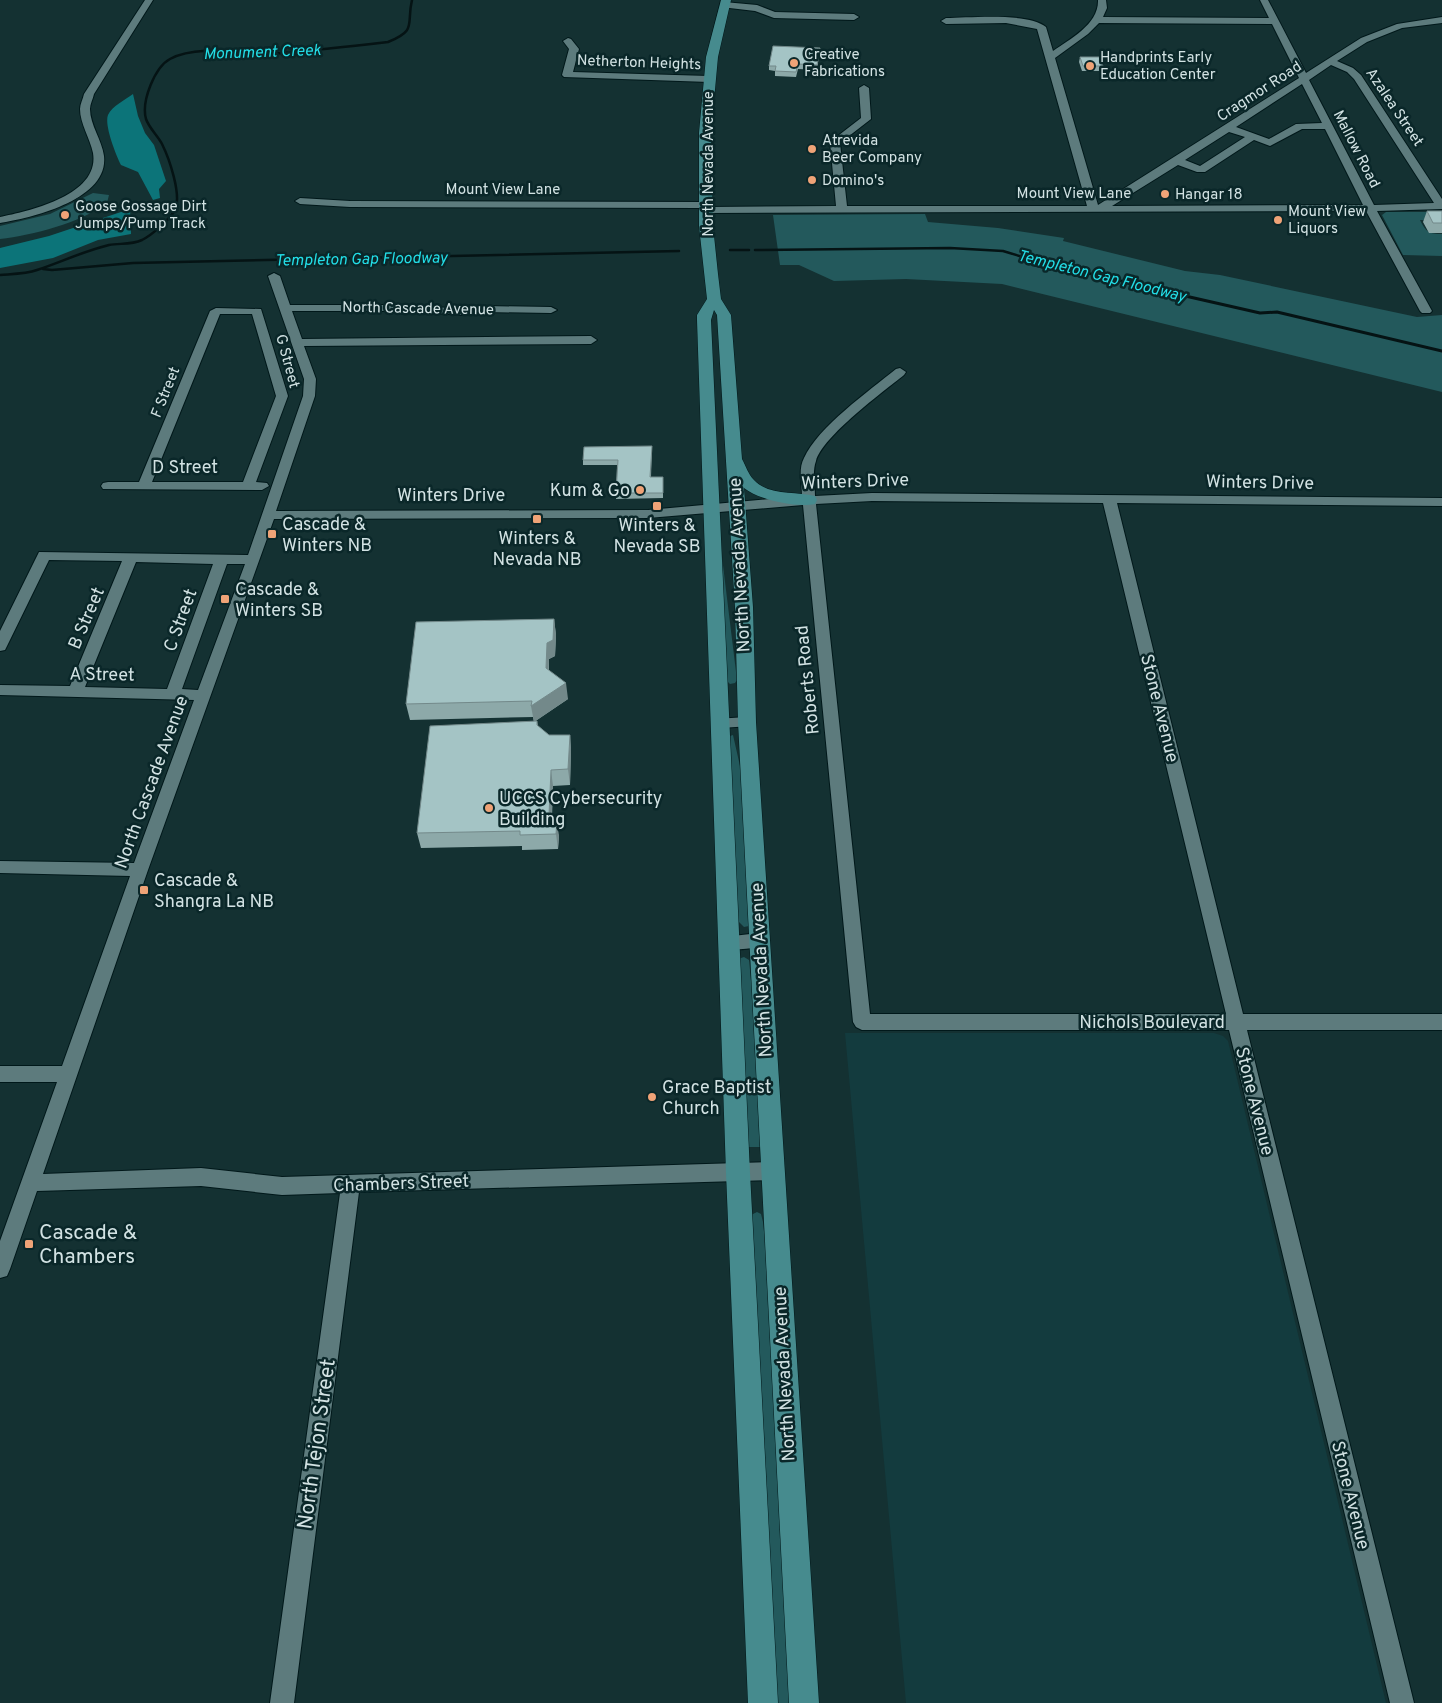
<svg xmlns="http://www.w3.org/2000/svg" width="1442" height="1703" font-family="Overpass,sans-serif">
<rect width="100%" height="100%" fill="#143132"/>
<path fill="#133b3e" d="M845 1033H1214L1223 1036 1228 1041 1386 1703H906Z"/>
<path fill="#23595c" d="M93 193 109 195 107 203C80 223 33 235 0 239V226L50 214Z
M1386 212H1442L1439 220H1420C1426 232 1429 234 1442 234V256L1403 255 1382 215Z
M925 214 928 222 998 228 1064 238 1063 241 1185 271 1220 275 1417 317 1442 315V392L1002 284 906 279 834 281 799 265H780L773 215Z
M721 549 737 680 735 683 730 684 724 678Z
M733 735 745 788 749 926 744 927 736 919 730 736Z
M744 957 749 960 751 980 758 1005 761 1147H748L738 959Z
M757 1212 761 1214 763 1222 771 1298 792 1703H771L751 1215Z"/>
<path fill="#0c7479" d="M133 94 138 116 145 133 154 145 166 181 159 189 160 198 153 200 138 172 121 165C116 155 104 125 108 115 112 106 125 100 133 94Z
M130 209 131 234 98 240 53 258 0 268V248L49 236Z"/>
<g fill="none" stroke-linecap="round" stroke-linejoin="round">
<path stroke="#051314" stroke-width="2.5" d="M730 250H749
M755 250 950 248 1003 251 1036 261 1143 286
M43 269 52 270 133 263 679 251
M0 275C12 274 26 274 37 270 61 262 84 251 109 245 120 243 131 245 142 240 152 235 169 220 175 210 182 195 169 158 162 144 158 136 149 128 146 119 141 101 155 67 170 59 199 43 251 55 283 53 318 50 353 46 388 42 418 30 406 24 412 0"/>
<path stroke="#051314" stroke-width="3" d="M1137 285 1260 313 1277 312 1442 351"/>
<defs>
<path id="minor" d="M145 0H153L94 94C93 99 90 104 90 109 90 125 102 140 104 156 109 200 31 218 0 223V217C30 211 100 195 93 153 90 138 80 124 80 109 80 104 83 99 84 94Z
M1098 0H1106L1107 8 1103 17 1269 18 1260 0H1268L1306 73 1361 38 1397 24 1442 17V23L1402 28 1367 42 1337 61 1353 68 1361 75 1442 199V209L1377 211 1432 311 1430 313H1422L1420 311 1366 211 706 213 702 212V208L350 207 300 204 295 201 300 198 350 201 706 202 710 203V207L836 206 830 142 861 118 859 88 864 85 869 88 871 119 840 143 847 206H1087L1037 29 1006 23 946 24 941 21 946 18C969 18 1028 12 1046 27L1053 51C1070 39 1099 24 1098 0ZM1099 23 1272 24 1299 78 1098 205 1055 58 1088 34ZM1331 65 1347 72 1354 79 1434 203 1374 205 1309 80ZM1302 84 1322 123 1296 124 1269 139 1236 127ZM1302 129H1325L1363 205 1112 206 1178 165 1197 172H1205L1254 140 1270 146ZM1229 132 1245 137 1200 166 1185 160Z
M724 2 757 5 775 12 854 14 859 17 854 20 774 18 755 11 721 7 720 5Z
M568 38 571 39 579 49 573 72 709 76 714 79 709 82 564 77 562 75 569 49 563 41Z
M274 273 280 276 290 305H406L463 309 485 306 551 307 557 310 551 313 485 312 463 315 406 311H292L302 339 591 336 597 340 591 344 304 346 316 379 315 396 276 511 648 510 802 496C802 484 798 469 804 458 818 427 869 391 896 369L900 368 906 372 904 375C883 392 823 436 816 461 812 472 815 484 815 496L872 493 1442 498V506L1117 503 1243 1014H1442V1030H1247L1414 1703H1390L1229 1030H862L856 1027 853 1022 803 505 648 518 274 519 148 870 43 1174 201 1168 282 1177 772 1162 779 1165 781 1171 779 1177 772 1180 359 1192 294 1703H270L340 1193 282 1195 201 1186 37 1191 10 1269 7 1276 0 1278V1241L57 1082H0V1066H62L130 876 0 873V861L134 863 194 700 0 695V685L70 686 122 561 49 560 7 646 5 650 0 651V631L39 552 248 555 303 396 304 379 268 276ZM872 501 1103 503 1226 1014H870L816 504ZM136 562 213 564 167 689 85 687ZM227 564H245L198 690 182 689Z
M216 308 261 309 288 396 256 482 267 483 269 486 262 490 103 489 101 486 103 483 108 482H139L210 311ZM220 314H252L276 396 243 482H152Z
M747 717 752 718 755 722 752 726 720 728 715 727 712 723 715 719Z
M759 933 765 935 768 940 765 945C754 949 736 951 724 947L721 942 724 937Z"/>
<path id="major" d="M721 0H731L718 57 711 133 713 226 718 274 721 299 731 315 742 459C746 466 748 474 754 480 769 496 795 491 815 496L817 500 815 504C796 508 759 500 744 488L753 607 756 722 819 1703H789L738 722 735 607 717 315 714 310 711 320 750 1173 778 1703H748L726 1173 697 320V315L707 299 699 226V133L706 57Z"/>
</defs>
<use href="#minor" stroke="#00181a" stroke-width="2"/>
<use href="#major" stroke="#00181a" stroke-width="1"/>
<use href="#minor" fill="#5d7b7d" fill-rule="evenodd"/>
<use href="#major" fill="#468b8e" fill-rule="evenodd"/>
</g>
<path fill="#8da9a9" d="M820 48 817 70 798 69 796 77 775 76V71L769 70V66Z
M1080 57 1103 66 1102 71H1082L1079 62Z
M1427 211H1442V233H1429L1423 222Z
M652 446 651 477H663V498L616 499 617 465H583V460Z
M554 619 556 635 555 656 549 659V670L568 699 534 722 537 721 538 726 549 735H570L571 750 570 785 553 786 552 817 559 836 558 849 522 850V846L421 848 417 833 534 722 533 717 410 720 406 704Z"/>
<path fill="#73898a" d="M554 619 556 635 555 656 549 659 548 684 546 668 547 643Z
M566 683 568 699 534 722 531 706Z
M570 735 571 750 570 785 568 769Z
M551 770 553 786 551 830 549 815Z
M557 821 559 836 558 849 556 834Z"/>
<path fill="#a4c4c5" stroke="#73898a" d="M773 46 820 48 817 65 798 64 796 72 775 71 776 66H769Z
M1080 57H1100L1103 66H1083Z
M1427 211H1442V223H1433Z
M652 446 650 477H663V493H616L618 460H583L584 447Z
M554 619 553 640 547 643 546 668 566 683 531 706 532 701 406 704 416 622Z
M537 721V725L549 735H570L568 769 551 770 549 815 557 821 556 834 520 835V831L417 833 430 726Z"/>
<g fill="#efa377" stroke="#0a2729" stroke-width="2">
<circle cx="794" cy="63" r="5"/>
<circle cx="1090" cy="66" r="5"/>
<circle cx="812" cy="149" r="5"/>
<circle cx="812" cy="180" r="5"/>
<circle cx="1165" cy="194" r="5"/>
<circle cx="65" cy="215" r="5"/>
<circle cx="1278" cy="220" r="5"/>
<circle cx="640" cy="490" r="5"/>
<rect x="652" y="501" width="10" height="10" rx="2.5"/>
<rect x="532" y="514" width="10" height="10" rx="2.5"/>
<rect x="267" y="529" width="10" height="10" rx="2.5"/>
<rect x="220" y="594" width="10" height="10" rx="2.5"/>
<circle cx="489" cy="808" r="5"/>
<rect x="139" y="885" width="10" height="10" rx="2.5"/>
<circle cx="652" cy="1097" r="5"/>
<rect x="24" y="1239" width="10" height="10" rx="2.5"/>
</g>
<g text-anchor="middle" stroke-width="5" stroke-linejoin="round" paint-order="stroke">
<g font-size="15" fill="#d2e2e3" stroke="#0a2729" text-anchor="start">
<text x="804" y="59">Creative<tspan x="804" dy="17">Fabrications</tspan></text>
<text x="1100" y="62">Handprints Early<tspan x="1100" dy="17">Education Center</tspan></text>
<text x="822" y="145">Atrevida<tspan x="822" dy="17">Beer Company</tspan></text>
<text x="822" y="185">Domino's</text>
<text x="1175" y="199">Hangar 18</text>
<text x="75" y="211">Goose Gossage Dirt<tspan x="75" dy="17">Jumps/Pump Track</tspan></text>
<text x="1288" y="216">Mount View<tspan x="1288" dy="17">Liquors</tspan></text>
</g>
<g font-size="15" fill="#d2e2e3" stroke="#0a2729">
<text transform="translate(639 62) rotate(2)" y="5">Netherton Heights</text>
<text transform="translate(1259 91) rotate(-33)" y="5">Cragmor Road</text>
<text transform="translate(1395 107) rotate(56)" y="5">Azalea Street</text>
<text transform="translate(1357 149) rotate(63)" y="5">Mallow Road</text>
<text transform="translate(708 164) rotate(-90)" y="5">North Nevada Avenue</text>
<text x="503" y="194">Mount View Lane</text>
<text x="1074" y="198">Mount View Lane</text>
<text transform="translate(418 308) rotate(1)" y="5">North Cascade Avenue</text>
<text transform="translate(288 361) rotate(75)" y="5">G Street</text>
<text transform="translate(165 392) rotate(-68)" y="5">F Street</text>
</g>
<g font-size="16" font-style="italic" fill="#23dee7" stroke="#0a2729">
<text transform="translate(262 51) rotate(-2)" y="6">Monument Creek</text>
<text transform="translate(361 258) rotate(-1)" y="6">Templeton Gap Floodway</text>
<text transform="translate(1102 275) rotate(14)" y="6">Templeton Gap Floodway</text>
</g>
<g font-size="18" fill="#d2e2e3" stroke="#0a2729">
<text x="185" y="473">D Street</text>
<text transform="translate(855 481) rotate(-2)" y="6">Winters Drive</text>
<text transform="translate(1260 482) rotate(1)" y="6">Winters Drive</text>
<text x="451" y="501">Winters Drive</text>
<text transform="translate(739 565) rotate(-93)" y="6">North Nevada Avenue</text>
<text transform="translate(86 618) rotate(-67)" y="6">B Street</text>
<text transform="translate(180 620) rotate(-70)" y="6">C Street</text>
<text transform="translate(102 674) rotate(1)" y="6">A Street</text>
<text transform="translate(807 680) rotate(-96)" y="6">Roberts Road</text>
<text transform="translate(1160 708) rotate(76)" y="6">Stone Avenue</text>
<text transform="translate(151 782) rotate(-70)" y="6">North Cascade Avenue</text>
<text transform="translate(761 970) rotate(-93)" y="6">North Nevada Avenue</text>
<text x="1152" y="1028">Nichols Boulevard</text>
<text transform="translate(1255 1101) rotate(76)" y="6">Stone Avenue</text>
<text transform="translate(401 1183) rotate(-2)" y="6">Chambers Street</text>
<text transform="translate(784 1374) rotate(-93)" y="6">North Nevada Avenue</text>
<text transform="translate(1351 1495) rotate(76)" y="6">Stone Avenue</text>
</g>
<g font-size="18" fill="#d2e2e3" stroke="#0a2729" text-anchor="start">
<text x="630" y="496" text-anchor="end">Kum &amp; Go</text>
<text x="282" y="530">Cascade &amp;<tspan x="282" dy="21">Winters NB</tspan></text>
<text x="657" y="531" text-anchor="middle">Winters &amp;<tspan x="657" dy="21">Nevada SB</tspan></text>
<text x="537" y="544" text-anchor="middle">Winters &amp;<tspan x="537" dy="21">Nevada NB</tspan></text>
<text x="235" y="595">Cascade &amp;<tspan x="235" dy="21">Winters SB</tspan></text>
<text x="499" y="804">UCCS Cybersecurity<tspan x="499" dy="21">Building</tspan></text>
<text x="154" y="886">Cascade &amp;<tspan x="154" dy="21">Shangra La NB</tspan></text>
<text x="662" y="1093">Grace Baptist<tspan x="662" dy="21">Church</tspan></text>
</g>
<g font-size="21" fill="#d2e2e3" stroke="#0a2729" text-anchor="start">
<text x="39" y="1239">Cascade &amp;<tspan x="39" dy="24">Chambers</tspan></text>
</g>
<g font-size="21" fill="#d2e2e3" stroke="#0a2729">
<text transform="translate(316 1444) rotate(-82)" y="7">North Tejon Street</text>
</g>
</g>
</svg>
